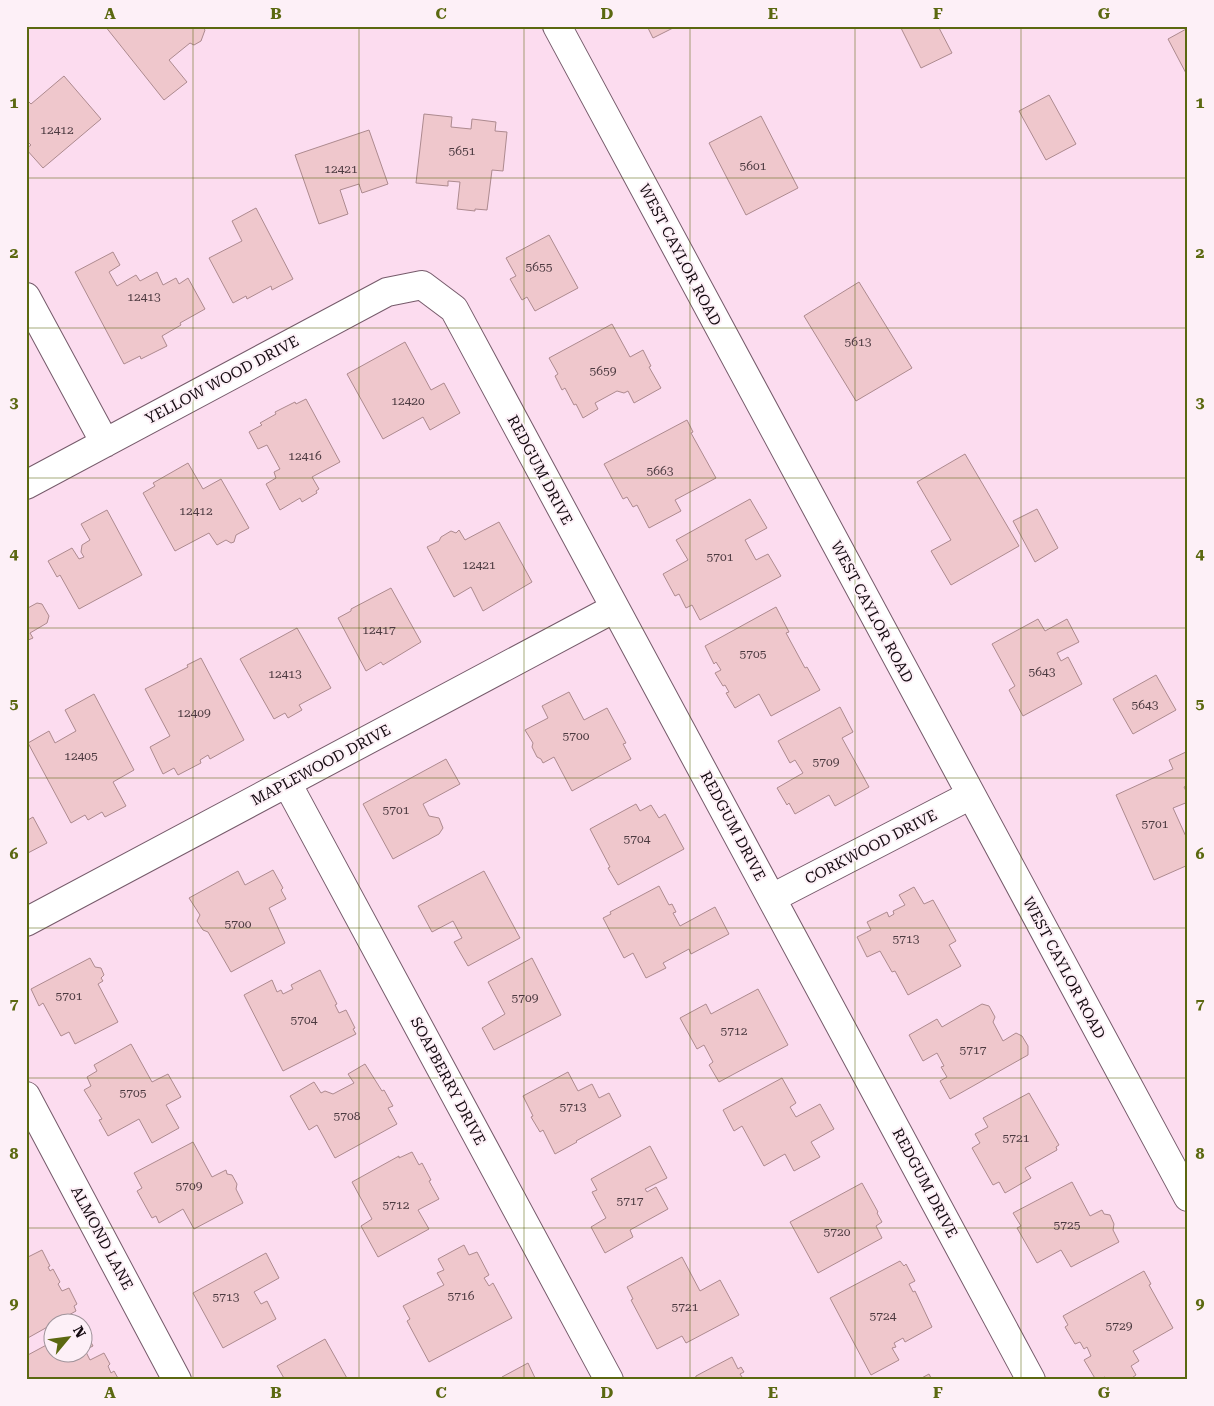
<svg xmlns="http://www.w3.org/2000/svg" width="1214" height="1406" font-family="'Roboto Serif',serif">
<rect width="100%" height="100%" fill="#fcdcef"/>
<path fill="#efc7cc" stroke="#ad8a8f" d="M105 26H202L205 30 201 41 194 45 190 43 169 60 187 82 164 100Z
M647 26H677L653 38Z
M900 26H938L952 53 921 68Z
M1188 28V77L1168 39Z
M64 76 101 119 43 168 26 149 31 145 26 140V99L31 104Z
M1049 95 1076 144 1046 160 1019 111Z
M424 114 452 117 451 127 471 129 472 119 496 122 495 131 507 132 503 171 492 170 487 210 475 209V211L457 209 460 182 448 181V186L416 183Z
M761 116 798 188 746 215 709 143Z
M369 130 388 184 362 193 359 184 340 190 348 214 319 224 295 155Z
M256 208 293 279 272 290 271 286 247 299 246 296 233 303 209 258 242 241 232 221Z
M549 235 578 288 535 311 527 297 522 300 510 279 516 276 506 258Z
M113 252 120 265 109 272 117 286 136 275 140 281 157 272 163 285 176 278 179 284 188 278 205 309 180 323 181 325 162 336 167 346 141 359 140 356 124 364 75 272Z
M859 282 912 368 856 401 804 316Z
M612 324 630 357 643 350 651 366 649 367 661 388 634 403 628 391 624 393 617 391 595 403 598 409 583 418 576 404 574 405 565 388 562 390 555 376 558 374 549 358Z
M405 342 431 390 444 383 460 413 430 430 423 417 383 439 347 374Z
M306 399 340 462 312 477 319 489 316 491 317 493 302 502 300 498 280 510 266 484 276 478 274 472 280 469 267 445 258 449 249 432 262 425 260 423 276 414 275 412 295 402 296 404Z
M687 420 693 432 691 433 716 478 675 500 681 511 649 528 637 505 633 507 627 497 623 499 604 464Z
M965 454 1019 546 951 585 931 551 951 540 917 482Z
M188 463 203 489 221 479 249 528 236 535 234 542 231 543 226 540 217 545 209 533 175 551 143 493 155 486 153 483Z
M750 499 767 528 745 540 756 560 768 554 781 576 700 620 692 605 686 608 679 594 675 596 663 574 688 560 676 540Z
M1037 509 1058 548 1035 562 1013 521Z
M107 510 142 575 79 609 60 575 57 577 48 561 72 548 79 559 84 557 81 552 82 545 90 540 81 524Z
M499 522 532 582 483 611 471 587 454 597 427 547 439 541 441 537 451 531 456 533 459 530 465 540Z
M391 588 421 642 383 665 381 662 366 671 338 618 351 611V609Z
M37 603 42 604 49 616 47 623 30 633 33 638 26 641V609Z
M776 607 789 632 786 633 805 668 807 667 820 690 771 716 759 694 735 708 726 693 729 692 725 685 723 686 715 673 721 670 716 662 714 664 705 646Z
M1038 619 1045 631 1067 619 1079 642 1057 653 1061 661 1068 657 1082 684 1023 716 1009 690 1015 686 992 644Z
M297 628 331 688 299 705 302 710 288 718 285 713 274 719 240 659Z
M201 658 244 740 210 759 208 755 200 760 201 763 178 775 174 768 163 774 150 747 170 736 145 689 188 667 187 665Z
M1156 675 1176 710 1133 734 1113 699Z
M569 692 584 720 607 708 626 743 623 744 631 759 572 791 554 757 543 763 541 759 537 757 532 747 533 743 525 730 548 718 542 706Z
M94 694 134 770 113 782 126 806 105 817 102 812 88 820 85 815 71 823 28 743 49 731 55 743 76 731 65 710Z
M840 707 853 732 842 738 869 787 835 806 829 795 795 814 789 803 787 805 777 788 803 773 795 760 790 763 778 741Z
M1188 751V785L1184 787 1188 795V802L1173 808 1188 841V865L1154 880 1116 795 1173 769 1169 760Z
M446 759 460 784 423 804 429 816 439 818 443 828 439 834 393 859 363 804Z
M636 804 640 811 651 805 659 818 665 814 684 849 618 885 608 868 610 867 590 829Z
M26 816 28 820 33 817 47 843 26 854Z
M273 870 283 888 281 890 286 899 269 908 285 943 231 972 208 932 203 930 197 921 200 915 189 898 238 871 245 885Z
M484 871 520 938 468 966 454 942 462 938 453 921 432 932 418 906Z
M659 886 669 905 672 904 676 912 673 913 680 926 715 907 729 934 691 954 689 949 663 963 666 968 646 978 633 953 624 958 603 918 611 914 610 912Z
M914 887 924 904 933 900 956 941 949 945 961 966 908 995 895 971 892 972 880 951 867 957 857 937 871 930 867 922 887 912 889 917 894 914 893 911 905 905 899 895Z
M90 958 95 967 101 968 104 975 101 978 103 981 98 984 118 1022 75 1044 69 1032 61 1036 43 1003 39 1006 31 989Z
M532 958 561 1015 494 1050 482 1028 505 1014 488 982Z
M320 970 337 1004 335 1005 339 1013 346 1010 355 1028 353 1029 356 1034 283 1071 244 995 272 980 277 992 281 990 283 994 293 989 291 985Z
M758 989 788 1045 719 1082 709 1065 713 1062 704 1045 697 1049 680 1018 706 1004 711 1014Z
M982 1004 989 1006 995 1017 993 1022 1003 1041 1016 1033 1022 1036 1028 1046V1055L950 1099 940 1081 947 1077 941 1067 944 1066 937 1053 923 1061 909 1035 937 1019 942 1027Z
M131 1044 152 1082 168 1074 181 1097 166 1105 179 1128 152 1143 139 1119 108 1136 99 1120 102 1119 84 1090 91 1086 87 1077 97 1071 94 1065Z
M365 1064 382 1091 384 1090 393 1106 388 1108 397 1124 335 1158 317 1125 309 1130 290 1096 314 1082 321 1093 325 1091 333 1094 354 1083 348 1074Z
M568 1072 578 1091 592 1084 599 1098 609 1093 621 1116 576 1141 577 1142 555 1154 543 1130 540 1132 531 1117 533 1116 523 1096Z
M782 1078 796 1103 790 1107 796 1117 820 1104 834 1129 811 1142 820 1157 794 1171 785 1154 764 1166 742 1126 734 1131 723 1110Z
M1029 1093 1059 1145 1056 1147 1057 1150 1025 1168 1031 1178 1005 1193 999 1182 993 1185 972 1148 980 1143 975 1134 988 1127 983 1118Z
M193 1142 212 1177 226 1170 227 1174 232 1175 237 1184 236 1189 243 1203 194 1229 183 1209 159 1223 156 1216 152 1218 137 1191 142 1188 134 1173Z
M650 1146 667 1178 645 1189 647 1192 656 1187 668 1209 630 1230 633 1237 605 1253 591 1227 606 1218 592 1192 597 1190 591 1179Z
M412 1152 419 1165 422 1163 431 1180 429 1181 439 1199 418 1210 429 1229 378 1257 361 1226 372 1219 352 1182 399 1156V1158Z
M1072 1182 1090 1216 1102 1210 1104 1214 1110 1215 1114 1224 1113 1230 1119 1242 1071 1267 1061 1250 1037 1263 1017 1228 1021 1226 1013 1213Z
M862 1183 878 1212 877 1213 882 1222 876 1226 882 1238 818 1273 790 1222Z
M464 1245 469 1255 477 1252 489 1275 484 1278 489 1286 493 1283 512 1318 429 1362 407 1321 410 1319 403 1306 444 1285 437 1273 444 1270 438 1259Z
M42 1250 50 1266 48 1267 50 1271 53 1269 60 1282 58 1284 62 1291 69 1288 77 1304 74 1306 76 1311 26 1339V1258Z
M266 1253 279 1278 254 1292 261 1304 267 1301 276 1319 223 1348 193 1293Z
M682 1257 700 1291 720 1280 739 1315 686 1343 682 1336 657 1349 631 1300 633 1299 627 1287Z
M900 1261 904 1266 906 1264 915 1281 909 1284 913 1292 915 1291 932 1327 905 1342 903 1338 894 1343 896 1347 892 1348 899 1360 871 1375 830 1298Z
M1144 1271 1151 1284 1149 1285 1173 1328 1133 1351 1139 1361 1131 1366 1136 1375 1129 1380H1107L1105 1377 1096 1380 1084 1360 1091 1356 1087 1347 1084 1349 1080 1342 1075 1344 1065 1327 1068 1325 1063 1316Z
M85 1331 93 1346 85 1350 90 1360 104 1353 110 1364 108 1366 111 1373 114 1371 119 1380H26V1356L52 1342V1354H82V1332Z
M325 1339 348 1380H285L277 1366Z
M732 1357 738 1369 741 1367 744 1372 740 1374 744 1380H695L696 1376Z
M528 1363 536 1380H503L502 1377Z
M929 1374 932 1380H918Z"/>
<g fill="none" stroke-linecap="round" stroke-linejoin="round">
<defs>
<path id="minor" d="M557 26 1188 1197
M26 297 105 443
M26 485 387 292 422 285 454 309 1031 1380
M287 783 609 1380
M772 898 971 795
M26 922 615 608
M26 1096 177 1380"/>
</defs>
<use href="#minor" stroke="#755a6a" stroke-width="30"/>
<use href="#minor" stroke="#fff" stroke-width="28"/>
</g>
<path fill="none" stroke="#5b6810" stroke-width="1" stroke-opacity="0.55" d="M193 26V1380M359 26V1380M524 26V1380M690 26V1380M855 26V1380M1021 26V1380M26 178H1188M26 328H1188M26 478H1188M26 628H1188M26 778H1188M26 928H1188M26 1078H1188M26 1228H1188"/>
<g text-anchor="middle" stroke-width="4" stroke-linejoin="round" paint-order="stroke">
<g font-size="12" fill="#4c3a40">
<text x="57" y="134">12412</text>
<text x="462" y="155">5651</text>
<text x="753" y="170">5601</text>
<text x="341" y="173">12421</text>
<text x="539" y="271">5655</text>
<text x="144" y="301">12413</text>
<text x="858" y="346">5613</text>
<text x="603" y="375">5659</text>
<text x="408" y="405">12420</text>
<text x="305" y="460">12416</text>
<text x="660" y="475">5663</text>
<text x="196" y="515">12412</text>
<text x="720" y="561">5701</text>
<text x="479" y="569">12421</text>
<text x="379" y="634">12417</text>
<text x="753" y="658">5705</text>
<text x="1042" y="676">5643</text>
<text x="285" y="678">12413</text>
<text x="1145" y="709">5643</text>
<text x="194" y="717">12409</text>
<text x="576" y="740">5700</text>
<text x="81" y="760">12405</text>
<text x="826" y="766">5709</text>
<text x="396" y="814">5701</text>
<text x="1155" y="828">5701</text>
<text x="637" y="843">5704</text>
<text x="238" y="928">5700</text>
<text x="906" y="943">5713</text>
<text x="69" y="1000">5701</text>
<text x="525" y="1002">5709</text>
<text x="304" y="1024">5704</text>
<text x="734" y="1035">5712</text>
<text x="973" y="1054">5717</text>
<text x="133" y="1097">5705</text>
<text x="573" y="1111">5713</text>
<text x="347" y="1120">5708</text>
<text x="1016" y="1142">5721</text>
<text x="189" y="1190">5709</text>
<text x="630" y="1205">5717</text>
<text x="396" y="1209">5712</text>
<text x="1067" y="1229">5725</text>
<text x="837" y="1236">5720</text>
<text x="461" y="1300">5716</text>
<text x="226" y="1301">5713</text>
<text x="685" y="1311">5721</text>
<text x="883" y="1320">5724</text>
<text x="1119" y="1330">5729</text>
</g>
<g font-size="15" fill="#150b11" stroke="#fdf0f7">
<text transform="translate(680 255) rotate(62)" y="5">WEST CAYLOR ROAD</text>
<text transform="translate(222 380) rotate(-28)" y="5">YELLOW WOOD DRIVE</text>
<text transform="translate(540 470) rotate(62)" y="5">REDGUM DRIVE</text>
<text transform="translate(872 612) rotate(62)" y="5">WEST CAYLOR ROAD</text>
<text transform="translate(321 765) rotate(-28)" y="5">MAPLEWOOD DRIVE</text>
<text transform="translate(733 826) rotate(62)" y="5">REDGUM DRIVE</text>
<text transform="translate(871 847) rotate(-27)" y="5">CORKWOOD DRIVE</text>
<text transform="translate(1064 968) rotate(62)" y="5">WEST CAYLOR ROAD</text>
<text transform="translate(448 1081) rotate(62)" y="5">SOAPBERRY DRIVE</text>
<text transform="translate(925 1183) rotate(62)" y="5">REDGUM DRIVE</text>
<text transform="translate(102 1238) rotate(62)" y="5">ALMOND LANE</text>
</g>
</g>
<rect width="1214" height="1406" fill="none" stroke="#fdf0f7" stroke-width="55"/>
<g transform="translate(68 1338) rotate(61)"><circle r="24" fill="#fdf0f7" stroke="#a0949b"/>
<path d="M0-4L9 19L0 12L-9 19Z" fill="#5b6810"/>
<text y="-8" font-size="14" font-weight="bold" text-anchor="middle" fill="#150b11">N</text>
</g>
<rect x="28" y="28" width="1158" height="1350" fill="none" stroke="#5b6810" stroke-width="2"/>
<g font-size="16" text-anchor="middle" font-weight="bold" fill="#5b6810">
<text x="110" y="19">A</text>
<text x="276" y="19">B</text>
<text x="441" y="19">C</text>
<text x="607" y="19">D</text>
<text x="773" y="19">E</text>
<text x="938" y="19">F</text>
<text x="1104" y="19">G</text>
<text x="14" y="108">1</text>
<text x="1200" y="108">1</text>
<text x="14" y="258">2</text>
<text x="1200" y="258">2</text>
<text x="14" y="408">3</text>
<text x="1200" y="408">3</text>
<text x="14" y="559">4</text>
<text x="1200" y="559">4</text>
<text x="14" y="709">5</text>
<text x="1200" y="709">5</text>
<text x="14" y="859">6</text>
<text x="1200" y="859">6</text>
<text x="14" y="1009">7</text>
<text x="1200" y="1009">7</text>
<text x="14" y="1159">8</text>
<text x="1200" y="1159">8</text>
<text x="14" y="1309">9</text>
<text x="1200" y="1309">9</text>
<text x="110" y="1398">A</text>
<text x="276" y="1398">B</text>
<text x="441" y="1398">C</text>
<text x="607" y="1398">D</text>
<text x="773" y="1398">E</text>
<text x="938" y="1398">F</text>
<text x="1104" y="1398">G</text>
</g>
</svg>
